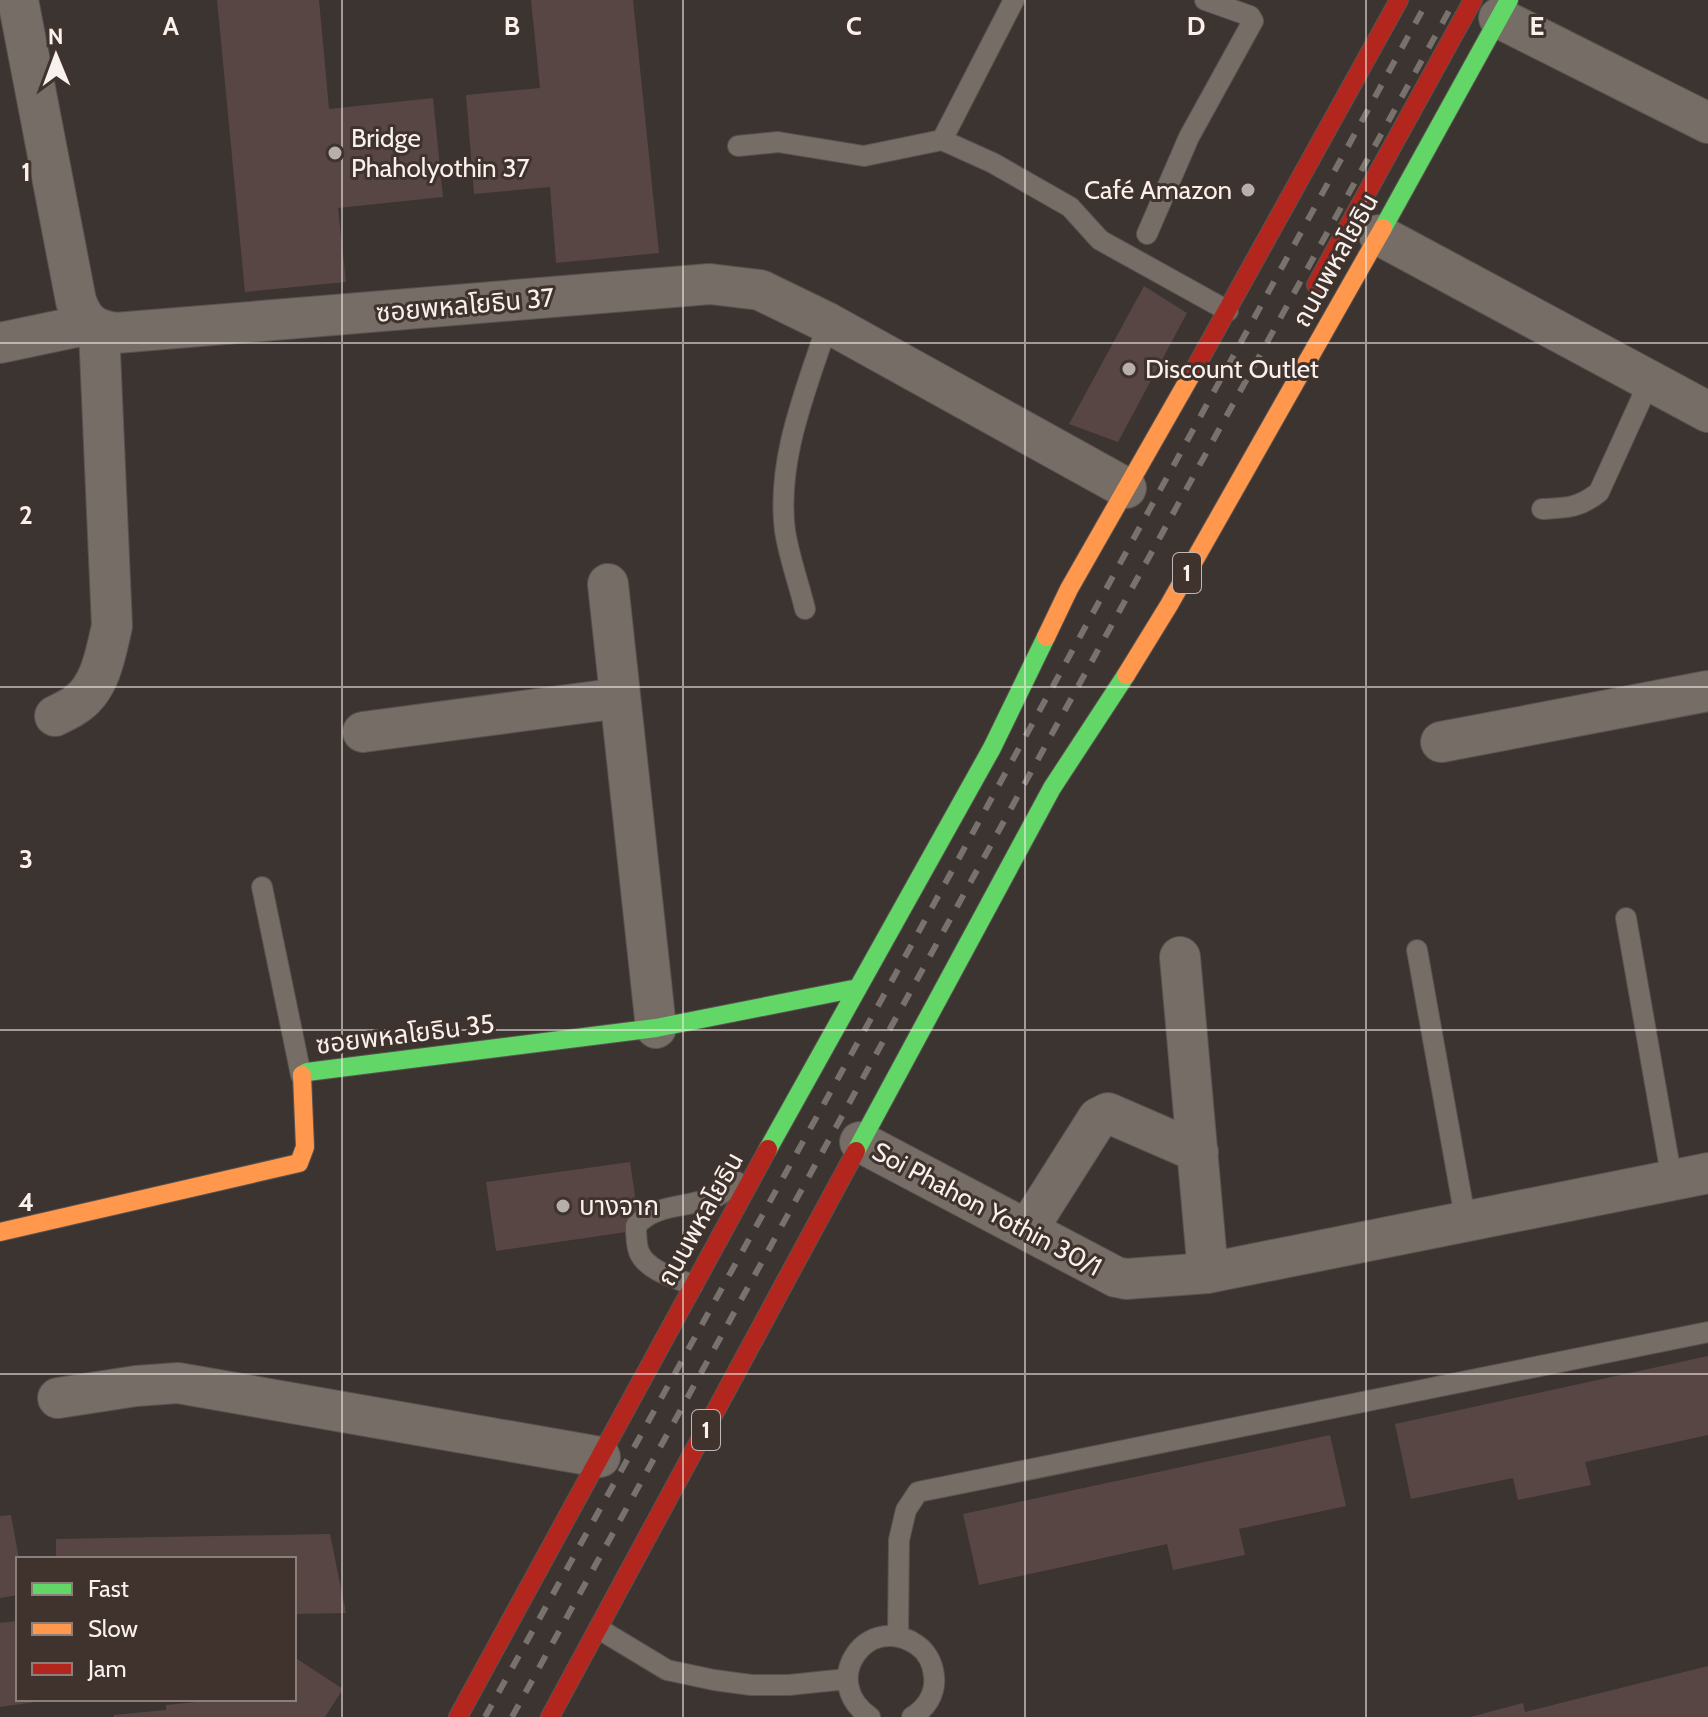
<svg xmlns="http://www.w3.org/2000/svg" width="1708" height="1717" font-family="Cabin,'Noto Sans Thai',sans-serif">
<rect width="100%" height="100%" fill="#3c3431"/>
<path fill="#584644" d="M217 0H319L329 109 433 98 443 197 338 208 346 282 245 292Z
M531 0H633L659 253 556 263 550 187 474 194 466 95 540 88Z
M1144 286 1187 313 1118 442 1069 424Z
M630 1162 640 1230 496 1251 486 1182Z
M1708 1356V1435L1585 1462 1591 1485 1518 1500 1513 1478 1411 1499 1395 1424Z
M1330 1435 1346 1506 1239 1529 1245 1555 1173 1570 1167 1544 979 1585 963 1514Z
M11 1515 19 1559 18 1595 0 1598V1516Z
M330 1534 346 1613 294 1614V1559H56V1539Z
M18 1621V1699H42V1701L0 1707V1623Z
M294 1657 343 1689 325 1717H114V1715L166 1710V1705L227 1699H294Z
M1708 1666V1717H1470L1523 1703 1525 1712Z"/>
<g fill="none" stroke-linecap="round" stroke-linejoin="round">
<defs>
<path id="lane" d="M942 140 1014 0
M738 146 778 142 864 156 942 140 993 163 1070 207 1100 240 1228 311
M1147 234 1189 137 1253 21 1250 16 1205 0
M1542 509C1566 508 1580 508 1599 492L1650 380
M805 609C799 584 789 557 785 531 776 460 806 390 828 323
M262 887 301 1075
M1626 918 1672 1180
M1417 950 1466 1223
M693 1285C676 1278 647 1271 639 1252 636 1244 636 1235 636 1226 654 1203 689 1208 715 1197 723 1194 730 1187 737 1182
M599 1629 667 1670 714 1680 751 1685H789L847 1679
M898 1637 899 1540 906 1510 918 1492 1708 1332
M870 1717C818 1681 867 1611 917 1645 927 1652 933 1664 934 1676 936 1694 926 1708 912 1717"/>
<path id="street" d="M18 0 76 301C84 323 93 329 116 333L710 284 760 290 828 323 1126 488
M1499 18 1708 123
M1379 235 1708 412
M0 343 90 324
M608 584 656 1028
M55 716C63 712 72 708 78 703 101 686 106 652 112 626L99 330
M363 732 620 698
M1441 742 1708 691
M1180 957 1208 1273
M860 1142 1116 1277 1126 1279 1208 1273 1708 1173
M1027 1230 1098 1118 1108 1113 1198 1152
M58 1398 136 1386 178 1383 600 1457"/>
<path id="fast" d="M1383 228 1509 0
M302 1075 307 1072 656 1028 858 988
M768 1149 992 748 1046 637
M856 1151 1052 788 1126 675"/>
<path id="slow" d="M1046 637 1069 589 1194 370
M1126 675 1169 605 1383 228
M0 1232 299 1163 305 1147 302 1075"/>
<path id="jam" d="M1316 285 1473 0
M1194 370 1399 0
M458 1717 768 1149
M550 1717 856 1151"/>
</defs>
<use href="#lane" stroke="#595350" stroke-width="22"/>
<use href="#street" stroke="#595350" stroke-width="42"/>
<use href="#fast" stroke="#595350" stroke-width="20"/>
<use href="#slow" stroke="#595350" stroke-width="20"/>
<use href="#jam" stroke="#595350" stroke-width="20"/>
<use href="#lane" stroke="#756d66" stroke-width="20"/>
<use href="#street" stroke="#756d66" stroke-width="40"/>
<use href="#fast" stroke="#63d668" stroke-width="18"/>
<use href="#slow" stroke="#ff974d" stroke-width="18"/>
<use href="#jam" stroke="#b3261e" stroke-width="18"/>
<path stroke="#78726d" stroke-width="6" stroke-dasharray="14 14" stroke-linecap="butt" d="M485 1717 889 986 1428 0
M512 1717 1455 0"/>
</g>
<path fill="none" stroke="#f9f1ed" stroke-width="2" stroke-opacity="0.55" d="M342 0V1717M683 0V1717M1025 0V1717M1366 0V1717M0 343H1708M0 687H1708M0 1030H1708M0 1374H1708"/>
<g fill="#b7afab" stroke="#40332d" stroke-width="3">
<circle cx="335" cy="153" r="8"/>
<circle cx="1248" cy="190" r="8"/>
<circle cx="1129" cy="369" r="8"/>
<circle cx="563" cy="1206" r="8"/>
</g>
<g text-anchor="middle" stroke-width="6" stroke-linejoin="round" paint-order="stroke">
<g fill="#40332d" stroke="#c2b8b3" stroke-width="2">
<rect x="1173" y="553" width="28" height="40" rx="6"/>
<rect x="692" y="1410" width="28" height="40" rx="6"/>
</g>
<g font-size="24" font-weight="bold" fill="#f9f1ed">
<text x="1187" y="581">1</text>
<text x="706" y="1438">1</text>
</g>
<g font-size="26" fill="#f9f1ed" stroke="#40332d" text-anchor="start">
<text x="351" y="147">Bridge<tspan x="351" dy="30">Phaholyothin 37</tspan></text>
<text x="1232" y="199" text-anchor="end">Café Amazon</text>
<text x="1145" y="378">Discount Outlet</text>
<text x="579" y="1215">บางจาก</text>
</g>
<g font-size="26" fill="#f9f1ed" stroke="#40332d">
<text transform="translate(1335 260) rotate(-61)" y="9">ถนนพหลโยธิน</text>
<text transform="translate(465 305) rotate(-5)" y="9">ซอยพหลโยธิน 37</text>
<text transform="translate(405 1034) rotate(-7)" y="9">ซอยพหลโยธิน 35</text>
<text transform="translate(987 1209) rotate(28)" y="9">Soi Phahon Yothin 30/1</text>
<text transform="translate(700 1219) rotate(-61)" y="9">ถนนพหลโยธิน</text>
</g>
</g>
<g font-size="26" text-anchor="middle" font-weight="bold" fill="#f9f1ed" stroke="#40332d" stroke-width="6" stroke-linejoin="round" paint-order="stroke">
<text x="171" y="35">A</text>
<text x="512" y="35">B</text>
<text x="854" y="35">C</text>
<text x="1196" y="35">D</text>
<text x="1537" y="35">E</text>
<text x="26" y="181">1</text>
<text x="26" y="524">2</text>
<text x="26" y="868">3</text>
<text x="26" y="1211">4</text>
</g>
<rect x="16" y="1557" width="280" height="144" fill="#40332d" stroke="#8a7f7a" stroke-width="2"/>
<rect x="32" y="1583" width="40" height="12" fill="#63d668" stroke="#8a7f7a" stroke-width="2"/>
<text x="88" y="1597" font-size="24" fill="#f9f1ed">Fast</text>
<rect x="32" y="1623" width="40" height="12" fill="#ff974d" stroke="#8a7f7a" stroke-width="2"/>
<text x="88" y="1637" font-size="24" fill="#f9f1ed">Slow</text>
<rect x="32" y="1663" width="40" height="12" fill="#b3261e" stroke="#8a7f7a" stroke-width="2"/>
<text x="88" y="1677" font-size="24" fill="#f9f1ed">Jam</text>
<g transform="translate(56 56) rotate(359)" stroke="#40332d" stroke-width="6" paint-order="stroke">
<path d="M0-6L14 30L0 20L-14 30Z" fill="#f9f1ed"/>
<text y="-12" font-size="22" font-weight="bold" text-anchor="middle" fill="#f9f1ed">N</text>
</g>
</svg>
